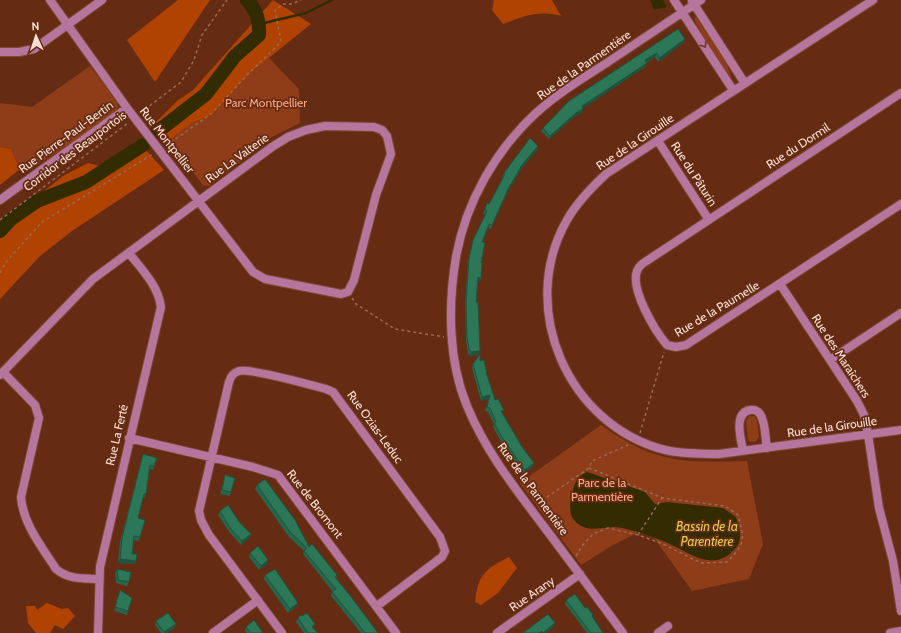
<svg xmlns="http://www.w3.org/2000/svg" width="901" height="633" font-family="Cabin,sans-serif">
<rect width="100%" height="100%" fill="#652c13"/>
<path fill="#8e3d18" d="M696 17 725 60 732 78 729 76 701 34 694 19Z
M269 58 299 89 300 123 272 137 209 186 203 185 168 141 192 123 211 115 250 73Z
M90 66 117 102 118 107 115 114 28 171 20 169 11 149 0 147V103L32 107Z
M749 416H754L757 420 759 437 755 442 749 441 748 439 746 421Z
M601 425C654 463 683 463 747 461L763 544 749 579 692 591 647 528 613 545 581 565 520 483Z"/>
<path fill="#b14302" d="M178 0H210L155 82 127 40Z
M273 0 311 24 250 73 211 115 192 123 168 141 156 122 177 101 193 90Z
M494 0H552L561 16C537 10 525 16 503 24L492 10Z
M0 147 11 149 20 169 0 185Z
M144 148 164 170 72 231 40 256 0 299V226L63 176 88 163 108 168Z
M509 557 517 568 498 593 481 605 475 602C478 575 485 569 509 557Z
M47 603 62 609 68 608 75 616 63 629 55 625 50 633H36L28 623 26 606H35L37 610Z"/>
<path fill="#322c00" d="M650 0H663L667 7 654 10Z
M587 472 645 492 655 504 667 502 723 508 736 517C740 531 744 541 732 552 712 570 693 555 674 546 661 540 647 534 634 531 627 529 619 527 613 527 598 528 585 533 574 520 566 512 572 485 579 477 581 475 584 474 587 472Z"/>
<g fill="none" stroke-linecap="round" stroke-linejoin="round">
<path stroke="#322c00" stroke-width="2.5" d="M260 24 306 13 332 0"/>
<path stroke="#322c00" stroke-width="14" d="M157 132 206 94 235 56 259 35C260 21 257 10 247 0
M0 231 11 219 37 201 86 182 143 145"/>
<defs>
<path id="minor" d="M674 0 733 90
M873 0 606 174C591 188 577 202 567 220 517 307 567 425 665 450 683 454 701 454 719 454L901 430
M692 1 744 82
M0 52H19L34 49 102 0
M901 93 642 264C640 266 638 268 637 271 630 289 655 331 667 345L676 347 686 345 901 204
M658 141 709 220
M0 200 127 108
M780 284 857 401 864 415 868 434 879 508 893 561 901 611
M830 360 901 313
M3 372 35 405 39 418 21 497C23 524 42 547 56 569 69 580 83 578 99 579
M0 375 93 279 272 147 288 137 306 130 325 126 374 127 382 130 387 136 391 154 376 195 354 280 348 292 341 294 265 279 253 272 127 108 50 0
M129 438 253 467 278 475 396 633
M743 451C741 439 733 413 750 410 754 409 758 411 760 414 766 423 765 438 767 448
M98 633 100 567 161 307C158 285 142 270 129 253
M213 633 258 600
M282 633 209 535 201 520 199 511 229 382C231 376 233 373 239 371 250 368 311 385 326 389L333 392 440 537 445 551 442 557 377 606
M497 633 580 574
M623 633C596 596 569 560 542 524 514 487 485 450 467 406 448 360 448 305 456 257 466 202 495 151 536 113 558 93 583 78 608 62 639 41 670 21 701 0
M658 633 668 626
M890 633 901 631"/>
</defs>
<use href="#minor" stroke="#7d4832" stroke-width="10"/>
<path stroke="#996a56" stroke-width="1.5" stroke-dasharray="3 3" stroke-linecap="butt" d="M140 113 181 82 194 60 202 35 227 0
M166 146 212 113 247 75 277 46 281 41 275 10 283 4H292L301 0
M0 220 128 123
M0 273 6 262 42 222 153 154
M352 298 356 304 395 329 444 337
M640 433 664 352
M537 504 589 468 592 461 628 445
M638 535 662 498
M576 556 582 546 593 534 608 528 638 535 661 543 701 563 727 562C745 544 745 540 738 515L725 506 663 498 589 468"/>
<use href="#minor" stroke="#b6759d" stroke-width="8"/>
</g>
<path fill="#26664c" d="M678 29 683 43 658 62 655 57 646 63 645 67 583 108 582 113 575 116 549 139 541 131 543 128Z
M538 146 537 150 521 169 507 193 491 229 488 227 483 242 481 263V278L479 282 477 281 476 302 480 351 478 355 469 356 468 353 466 341 465 304 468 263 472 244 485 215 483 214 487 203 489 204 503 178 502 177 504 173Z
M480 361 487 375 495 400 522 447 534 463 532 467 523 474 500 440 493 427 494 424 488 412 485 411 489 399 481 401 472 368 473 364Z
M143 454 154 466 153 470 149 469 146 494 144 498H143L138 518 140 537 139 541 133 540 132 554 136 561 135 564 118 563 120 542Z
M225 475 231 492 230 496 220 494Z
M257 485 309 547 337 575 336 579 378 633H361L331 596 332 592H333L303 554 304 551 289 537 255 489Z
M220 511 249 538 241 545 230 533 218 515Z
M250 553 267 564 259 570 249 557Z
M117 569 129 582 127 586 116 583 115 573Z
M265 575 296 607 288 613 264 579Z
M119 594 128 611 127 615 114 611Z
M566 600 585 608 593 615 592 617 603 633H587L565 604Z
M298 618 314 628 318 633H304L296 622Z
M156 621 174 628 167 633H161L155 625Z
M246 627 263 633H247L245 631Z"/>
<path fill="#1f533e" d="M685 39 683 43 658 62 659 58Z
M657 53 655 57 643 64 645 60Z
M647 63 645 67 581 110 583 109 582 113 575 116 549 139 550 136 582 106Z
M538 146 537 150 521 169 507 193 491 229 508 189 522 165Z
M478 277 481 278 479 282 476 281Z
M480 351 478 355 469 356 471 352Z
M490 395 489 399 481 401 482 397Z
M534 463 532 467 523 474 525 470Z
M251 534 249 538 241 545 242 541Z
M120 559 136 561 135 564 118 563Z
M268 560 267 564 259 570 261 566Z
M298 603 296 607 288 613 290 609Z
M555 623 554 627 546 633H543Z
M176 624 174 628 167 633H164V632Z"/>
<path fill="#2c7758" stroke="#1f533e" d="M678 29 685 39 659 58 657 53 645 60 647 63 582 106 583 109 577 112 550 136 543 128 569 101Z
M530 138 538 146 522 165 508 189 492 225 489 224 482 242 485 243 481 263H482L481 278 478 277 476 302H478L480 351 471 352 469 349 467 337 466 300 469 259 473 240 487 211 485 210 487 203 489 204 505 174 504 173Z
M480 354V361L484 360 487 375 495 400 498 399 504 410 501 411 522 447 534 463 525 470 502 437 494 423 496 422 490 408 487 407 490 395 482 397 473 364Z
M143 454 157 458 154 466 150 465 146 494H144L138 518 145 520 140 537 134 536 132 554H137L136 561 120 559 122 538Z
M225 475 235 478 231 492 222 490Z
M265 479 295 520 309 547 312 544 337 575 335 577 352 598 378 633H365L359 625 332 592 336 589 304 551 307 548 291 533 257 485Z
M228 505 240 523 251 534 242 541 231 529 220 511Z
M258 546 268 560 261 566 250 553Z
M117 569 131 572 129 582 118 580Z
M275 569 298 603 290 609 265 575Z
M120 590 132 598 128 611 115 607Z
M575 594 585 608 587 607 593 615 592 616 603 633H591L566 600Z
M168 613 176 624 164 632 156 621Z
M307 613 315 624 312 627 318 633H308L298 618 301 615 302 616Z
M548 614 555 623 543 633 542 631 539 633H523Z
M254 620 263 633H251L246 627Z"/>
<defs><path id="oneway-chevron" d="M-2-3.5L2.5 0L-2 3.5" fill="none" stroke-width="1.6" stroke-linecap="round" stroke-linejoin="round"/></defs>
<use stroke="#713728" href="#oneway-chevron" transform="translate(704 45) rotate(56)"/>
<g text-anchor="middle" stroke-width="3.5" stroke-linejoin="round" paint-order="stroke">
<g font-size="12" fill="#fbded3" stroke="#652c13">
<text transform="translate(584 65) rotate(-35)" y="4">Rue de la Parmentière</text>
<text transform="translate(66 137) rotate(-36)" y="4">Rue Pierre-Paul-Bertin</text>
<text transform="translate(167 140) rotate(52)" y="4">Rue Montpellier</text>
<text transform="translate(635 142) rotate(-34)" y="4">Rue de la Girouille</text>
<text transform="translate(798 146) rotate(-33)" y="4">Rue du Dormil</text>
<text transform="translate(75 151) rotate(-37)" y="4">Corridor des Beauportois</text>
<text transform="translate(237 158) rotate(-36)" y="4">Rue La Valterie</text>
<text transform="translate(694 174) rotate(57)" y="4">Rue du Pâturin</text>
<text transform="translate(717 309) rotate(-31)" y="4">Rue de la Paumelle</text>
<text transform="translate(841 356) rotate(57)" y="4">Rue des Maraîchers</text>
<text transform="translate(375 427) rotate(54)" y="4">Rue Ozias-Leduc</text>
<text transform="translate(832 427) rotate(-8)" y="4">Rue de la Girouille</text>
<text transform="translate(117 435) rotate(-77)" y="4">Rue La Ferté</text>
<text transform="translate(533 489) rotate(54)" y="4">Rue de la Parmentière</text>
<text transform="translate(315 504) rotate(52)" y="4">Rue de Bromont</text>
<text transform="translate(532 594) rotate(-35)" y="4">Rue Arany</text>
</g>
<g font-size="12" fill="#fda886" stroke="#652c13">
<text x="266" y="107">Parc Montpellier</text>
<text x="602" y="487">Parc de la<tspan x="602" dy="14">Parmentière</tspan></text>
</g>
<g font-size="13" font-style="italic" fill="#dbcc48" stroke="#652c13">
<text x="707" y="531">Bassin de la<tspan x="707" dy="15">Parentiere</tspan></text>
</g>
</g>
<g transform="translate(36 36) rotate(357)" stroke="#652c13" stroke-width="3" paint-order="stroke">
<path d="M0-3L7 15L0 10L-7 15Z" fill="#fbded3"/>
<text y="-6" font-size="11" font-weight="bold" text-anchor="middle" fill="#fbded3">N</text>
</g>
</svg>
